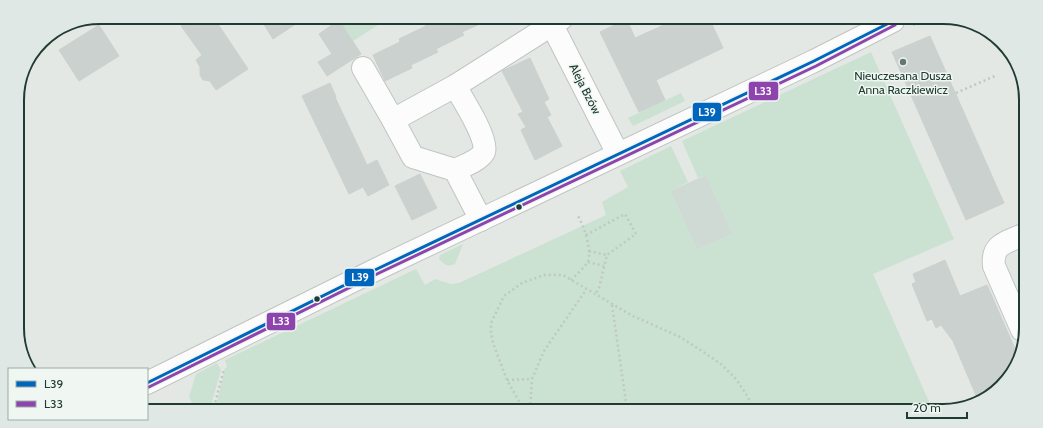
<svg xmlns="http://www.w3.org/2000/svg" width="1043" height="428" font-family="Cabin,sans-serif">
<rect width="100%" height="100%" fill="#e3e8e5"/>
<path fill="#d0dad5" d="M706 175 733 234 697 250 670 191Z"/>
<path fill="#cbe1d1" d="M338 18H389L353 41Z
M871 52 954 239 873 274 933 411 236 407 230 405 217 402 225 368 227 367 225 360 416 269 425 285 435 279 451 284 459 283 606 215 602 202 628 187 620 171 671 146 688 182 670 191 697 250 733 234 706 175 698 178 682 141Z
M681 93 685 101 633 126 628 118Z
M463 244 455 264C448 267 444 265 439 259L440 255Z
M217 363 221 370 212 402V407H194L189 397 196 374Z"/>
<path fill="#cbd1ce" stroke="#cbd1ce" d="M193 17 214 18 248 69 216 90 210 81 203 80 200 75V67L196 60 202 55 181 26Z
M260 18H305L273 39Z
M422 19H491L462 32 464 35 436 49 438 52 411 65 412 68 385 81 373 55 400 42 399 39 426 26Z
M339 20 361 54 327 76 318 62 332 54 319 34Z
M625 20H627L635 38 675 20H710L723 48 656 80 665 100 639 112 600 32Z
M99 25 119 56 79 81 59 50Z
M930 36 1004 203 966 220 892 52Z
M530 58 549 99 544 102 551 115 547 117 562 146 535 160 521 130 526 127 518 114 523 112 502 71Z
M330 83 336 97H335L367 165 377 160 389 185 368 196 363 187 349 194 302 96Z
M420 174 437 208 412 220 395 186Z
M945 260 960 296 987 285 1019 358 993 394 978 400 953 341 941 325 936 328 932 319 927 321 912 284 916 282 913 274Z"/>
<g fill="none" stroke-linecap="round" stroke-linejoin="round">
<defs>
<path id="minor" d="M552 25 618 154
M363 68 393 120
M455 86 561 19
M455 170C463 166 479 161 484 152 489 140 462 98 455 86L393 120 413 157 455 170 481 220
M1022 330 994 266C991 244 1007 242 1023 235
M147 383 377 269 814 61 893 21"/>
</defs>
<use href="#minor" stroke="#c0c5c2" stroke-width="24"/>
<path stroke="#c0c8c6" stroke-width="2.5" stroke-dasharray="2 3" stroke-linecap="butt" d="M913 25 919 21
M956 93 995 76
M586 235 625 214 636 234 607 255 599 288 595 295
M589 251 607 255
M588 262 604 266
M571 280C575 276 586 266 588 261 592 250 584 226 578 216
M612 305 627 409
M507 380 532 379
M214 407 224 369
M526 409 520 403 507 380 493 343 491 332V323L504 296 522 283 544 275H563L631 315 680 337 705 353 722 365 736 379 748 397 753 410
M530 409 532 379 544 351 586 290"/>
<use href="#minor" stroke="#fbfcfb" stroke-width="22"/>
<defs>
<path id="bus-1" d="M147 383 377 269 814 61 893 21"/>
<path id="bus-2" d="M149 387 379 273 816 66 895 25"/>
</defs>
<use href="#bus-1" stroke="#f0f7f3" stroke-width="6"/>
<use href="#bus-2" stroke="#f0f7f3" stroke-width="6"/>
<use href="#bus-1" stroke="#0065bd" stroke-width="3"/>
<use href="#bus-2" stroke="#8e44ad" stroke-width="3"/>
</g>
<circle fill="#647871" stroke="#f0f7f3" stroke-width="1.5" cx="903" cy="62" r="4"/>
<g fill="#203b33" stroke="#f0f7f3" stroke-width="1.5">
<circle cx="519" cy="207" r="3.5"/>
<circle cx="317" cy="299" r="3.5"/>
</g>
<g text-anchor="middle" stroke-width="3" stroke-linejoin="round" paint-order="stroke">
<g font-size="12" fill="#203b33" stroke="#f0f7f3">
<text x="903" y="80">Nieuczesana Dusza<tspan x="903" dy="14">Anna Raczkiewicz</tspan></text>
</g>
<g font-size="12" fill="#203b33" stroke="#f0f7f3">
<text transform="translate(585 89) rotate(63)" y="4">Aleja Bzów</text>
</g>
</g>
<path d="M0 0H1043V428H0ZM100 24H943A76 76 0 0 1 1019 100V328A76 76 0 0 1 943 404H100A76 76 0 0 1 24 328V100A76 76 0 0 1 100 24Z" fill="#dfe8e4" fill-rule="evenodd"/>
<path fill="none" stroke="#203b33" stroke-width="2" d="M100 24H943A76 76 0 0 1 1019 100V328A76 76 0 0 1 943 404H100A76 76 0 0 1 24 328V100A76 76 0 0 1 100 24Z"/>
<g stroke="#f0f7f3" stroke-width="1.5">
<rect x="748" y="81" width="31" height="20" rx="4" fill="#8e44ad"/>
<rect x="692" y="102" width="30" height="20" rx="4" fill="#0065bd"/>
<rect x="344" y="268" width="31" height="19" rx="4" fill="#0065bd"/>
<rect x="266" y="312" width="30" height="19" rx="4" fill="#8e44ad"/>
</g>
<g font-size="11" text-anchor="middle" font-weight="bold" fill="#fff">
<text x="763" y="95">L33</text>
<text x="707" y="116">L39</text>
<text x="360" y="281">L39</text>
<text x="281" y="325">L33</text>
</g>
<rect x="8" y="368" width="140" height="52" fill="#f0f7f3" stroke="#9daca6"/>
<rect x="16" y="381" width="20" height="6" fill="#0065bd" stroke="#9daca6"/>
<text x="44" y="388" font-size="12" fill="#203b33">L39</text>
<rect x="16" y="401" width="20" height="6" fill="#8e44ad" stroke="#9daca6"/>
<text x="44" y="408" font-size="12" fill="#203b33">L33</text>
<path d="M907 412v6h60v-6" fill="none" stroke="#203b33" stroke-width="2"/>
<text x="913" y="412" font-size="12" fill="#203b33" stroke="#f0f7f3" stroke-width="3" paint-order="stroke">20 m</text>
</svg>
